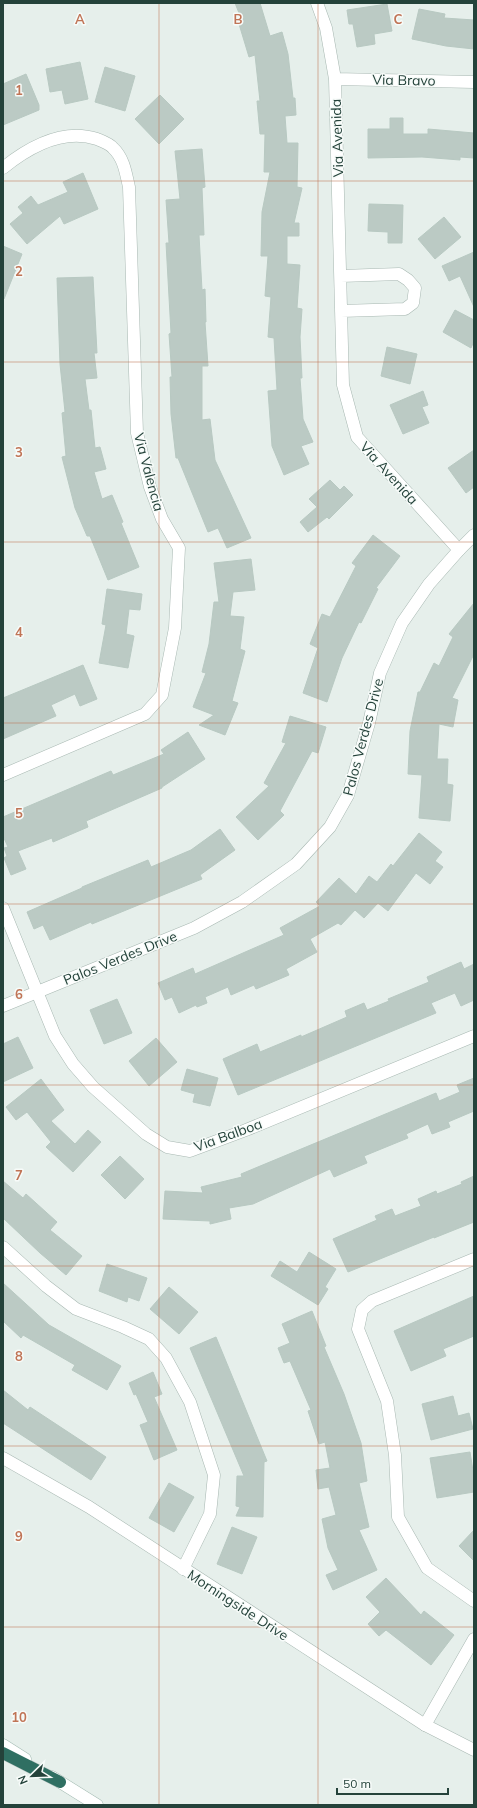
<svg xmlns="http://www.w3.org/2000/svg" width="477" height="1808" font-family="Mulish,sans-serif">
<rect width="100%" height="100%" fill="#e6efeb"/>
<path fill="#bbcac4" stroke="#b8c9c2" d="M235 3H260L270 36 282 32 288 54 293 98H295L296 115 285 116 287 143H298L297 187 302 188 294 223H299V236H287V264L300 265 297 308 302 309 300 337 302 378H300L303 419 313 442 301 446 309 464 284 475 272 446 268 391 277 390 274 338 268 337 271 297 265 296 268 256H261L262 212 270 172H264L265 134H260L257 101H260L255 55 249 57 239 24 243 23Z
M387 4 392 31 374 34 375 44 357 47 353 24H349L347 10Z
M419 9 445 14 444 18 474 20V49L446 46 412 39Z
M80 62 88 99 65 104 62 90 50 92 46 69Z
M105 67 135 76 125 111 95 102Z
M26 74 39 105V110L3 125V84Z
M160 95 184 119 159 144 135 119Z
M390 118H403V134H428V129L474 133V158L460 157V160L422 157 368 158V129H390Z
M202 149 205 187 202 188 204 235H199L202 290 205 289 206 322H205L208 366H202V420L210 419 215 460 251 538 227 548 218 528 208 532 178 458H176L171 414 170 377H172L169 334 171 333 166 243H169L166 200 180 199 175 151Z
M83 173 98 209 64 224 60 216 27 244 10 224 23 213 18 207 31 196 38 205 68 192 63 182Z
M369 204 403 205 402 243H388V232L368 231Z
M444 217 461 237 435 259 418 239Z
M3 246 22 254 4 299H3Z
M474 252V307L460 276 449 281 442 266Z
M93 277 97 353H94L97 378 85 379 89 410H91L95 448 100 447 106 469 94 472 102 499 112 495 123 522 121 523 139 567 108 580 90 536H87L75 508 62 457 66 456 62 413 65 412 60 364 57 278Z
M455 310 474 320V341L471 348 443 332Z
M387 347 417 354 410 384 381 376Z
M423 391 428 405 422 407 429 423 403 434 390 405Z
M474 450V487L466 493 448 468Z
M330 480 340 490 344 486 353 495 329 519 327 517 308 532 300 522 317 507 309 499Z
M373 535 400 556 376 588 378 589 361 623 359 622 342 658 327 702 303 693 318 648 310 644 322 614 330 617 356 566 352 563Z
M251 559 255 590 233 592 230 616 244 617 240 649 245 651 232 701 238 703 225 735 199 725 214 715 193 707 206 673 202 672 209 644 214 602H219L214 563Z
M107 589 142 594 140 610 129 609 126 634 134 636 128 668 99 663 106 625 102 624Z
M474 603V654L452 698 458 700 453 727 439 724 437 759H448L447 784 453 785 450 821 419 818 422 775 408 774 410 731 418 692H420L434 663 439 666 453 637 449 634Z
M83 665 97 699 80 706 75 694 51 705 56 716 3 739V698Z
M290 716 326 727 318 753 312 751 280 811 284 815 258 840 236 817 269 786 264 783 286 743 282 742Z
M188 732 205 759 162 787V788L86 821 88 827 53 842 52 838 18 851 26 869 11 875 4 858 7 856 4 848 8 847 3 836V817L111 771 113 775 164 754 161 750Z
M220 829 235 850 200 875 202 879 92 924 91 922 50 940 43 925 34 929 27 912 82 888V887L148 860 151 867 191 850Z
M419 833 442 852 435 861 443 867 430 884 416 873 388 911 378 903 364 918 355 910 341 925 338 923 310 939 317 952 286 969 289 975 256 989 254 985 231 995 228 987 205 997 207 1003 197 1007 196 1005 179 1013 172 997 165 1000 158 983 193 968 195 974 284 935 280 928 320 906 316 902 339 878 356 894 369 876 377 882 391 864 393 866Z
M461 962 464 969 474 964V1000L461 1006 455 993 431 1003 436 1013 238 1095 223 1059 257 1044 260 1052 301 1035V1037L347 1017 345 1011 364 1003 367 1010 389 1001 388 999 429 982 427 977Z
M117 999 132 1033 104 1044 90 1010Z
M18 1037 33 1068 3 1082V1044Z
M156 1038 177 1062 149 1086 129 1061Z
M187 1069 218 1078 210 1106 193 1102 195 1094 181 1090Z
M474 1078V1111L448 1122 450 1127 432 1134 428 1124 406 1134 408 1138 364 1156 367 1163 334 1177 330 1169 253 1204 229 1208 231 1219 210 1224V1221L163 1219 165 1191 203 1193 201 1187 242 1177 241 1174 436 1093 439 1101 460 1092 457 1085Z
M41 1079 64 1110 51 1121 75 1144 88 1130 101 1142 73 1172 46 1147 51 1142 27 1112 16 1120 6 1107Z
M120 1156 144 1179 125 1199 101 1175Z
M474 1176V1222L434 1238V1237L348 1272 333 1239 377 1220 375 1216 392 1209 395 1216 421 1206 418 1199 436 1191 437 1194 462 1184 461 1182Z
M3 1181 23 1198 26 1194 57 1222 50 1230 82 1256 66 1275 40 1253 3 1218Z
M309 1252 336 1269 325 1287 328 1289 318 1305 271 1276 280 1261 297 1272Z
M107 1264 147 1278 139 1301 128 1297 127 1302 99 1291Z
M3 1283 49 1325 121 1366 107 1390 72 1370 75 1365 23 1335 21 1338 3 1321Z
M169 1287 198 1312 179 1334 150 1309Z
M474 1296V1336L443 1349 446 1356 411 1371 394 1331Z
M312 1311 326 1346 324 1347 344 1394 361 1443 367 1481 359 1483 369 1527 359 1530 377 1570 333 1590 326 1575 338 1570 328 1548 322 1519 336 1515 329 1487 318 1489 316 1470 330 1468 325 1442 319 1444 308 1411 311 1410 290 1361 284 1363 278 1348 290 1343 282 1324Z
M216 1337 267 1461 264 1462 263 1517 236 1516 240 1507 236 1506 237 1476H244L190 1348Z
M153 1372 162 1394 154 1397 177 1450 154 1460 140 1425 148 1422 136 1394 134 1395 129 1383Z
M3 1390 28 1410 30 1407 106 1457 91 1480 3 1423Z
M453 1396 458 1416 469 1413 473 1429 431 1440 422 1404Z
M470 1452 474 1477V1492L437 1498 430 1458Z
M169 1483 194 1497 174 1532 149 1518Z
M232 1527 257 1537 242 1574 217 1564Z
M474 1530V1561L459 1546Z
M386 1578 421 1615 424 1611 454 1635 431 1665 386 1630 379 1636 368 1624 380 1612 366 1597Z"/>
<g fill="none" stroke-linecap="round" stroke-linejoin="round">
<defs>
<path id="minor" d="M317 3 326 28 335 79 343 385 357 437 459 550
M335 79 474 82
M3 168C29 147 63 128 97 139 102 141 110 144 113 148 124 158 126 174 129 187L137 433 150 487 162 519 179 548 175 628 162 695 145 714 3 775
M341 276 399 274 408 280 415 288 413 303 405 309 341 311
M3 908 55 1036 73 1064 93 1087 146 1134 167 1147 190 1151 246 1130 474 1036
M3 1247 46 1286 76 1309 123 1327 149 1339 166 1358 190 1402 214 1475 210 1514 183 1569
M474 1259 372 1301 362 1310 358 1329 387 1401 395 1455 398 1517 427 1568 474 1601
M425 1725 474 1639"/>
<path id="tertiary" d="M3 1006 194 928 242 902 296 864 330 827 348 795 369 723 380 673 402 623 429 584 459 550 474 535
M3 1458 89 1507 425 1725 474 1750"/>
<path id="secondary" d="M3 1745 25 1759
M52 1777 97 1805"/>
<path id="motorway" d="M3 1753 60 1782"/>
</defs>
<use href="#minor" stroke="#a8b8b2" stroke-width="13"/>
<use href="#tertiary" stroke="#a8b8b2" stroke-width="13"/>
<use href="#secondary" stroke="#a4bbb3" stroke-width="13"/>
<use href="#motorway" stroke="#c2cac8" stroke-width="13"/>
<use href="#minor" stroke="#fff" stroke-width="12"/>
<use href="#tertiary" stroke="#fff" stroke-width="12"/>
<use href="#secondary" stroke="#fff" stroke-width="12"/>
<use href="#motorway" stroke="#2f6f62" stroke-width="12"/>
</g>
<path fill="none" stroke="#c07456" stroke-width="1" stroke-opacity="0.55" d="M159 3V1805M318 3V1805M3 181H474M3 362H474M3 542H474M3 723H474M3 904H474M3 1085H474M3 1266H474M3 1446H474M3 1627H474"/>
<g text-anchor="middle" stroke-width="3" stroke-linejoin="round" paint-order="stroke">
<g font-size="14" fill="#24423a" stroke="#f7fbf9">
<text transform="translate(404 80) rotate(1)" y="5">Via Bravo</text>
<text transform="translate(337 138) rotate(-92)" y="5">Via Avenida</text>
<text transform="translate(149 472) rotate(75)" y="5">Via Valencia</text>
<text transform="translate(389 473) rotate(48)" y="5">Via Avenida</text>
<text transform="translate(363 737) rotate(-75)" y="5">Palos Verdes Drive</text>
<text transform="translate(120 958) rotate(-22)" y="5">Palos Verdes Drive</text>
<text transform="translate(228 1135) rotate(-20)" y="5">Via Balboa</text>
<text transform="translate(238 1605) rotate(33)" y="5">Morningside Drive</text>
</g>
</g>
<g font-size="13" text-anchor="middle" font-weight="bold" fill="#c07456" stroke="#f7fbf9" stroke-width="3" stroke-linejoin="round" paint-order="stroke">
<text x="80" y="24">A</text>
<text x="238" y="24">B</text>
<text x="398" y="24">C</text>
<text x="19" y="95">1</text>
<text x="19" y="276">2</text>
<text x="19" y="457">3</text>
<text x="19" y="637">4</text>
<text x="19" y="818">5</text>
<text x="19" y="999">6</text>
<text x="19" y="1180">7</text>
<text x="19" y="1361">8</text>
<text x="19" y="1541">9</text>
<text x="19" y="1722">10</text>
</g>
<rect width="477" height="1808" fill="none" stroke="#24423a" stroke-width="8"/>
<g transform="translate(32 1776) rotate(247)" stroke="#f7fbf9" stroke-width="3" paint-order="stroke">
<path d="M0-3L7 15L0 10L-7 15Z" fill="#24423a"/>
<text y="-6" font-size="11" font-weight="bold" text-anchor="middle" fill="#24423a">N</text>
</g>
<path d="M337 1788v6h111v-6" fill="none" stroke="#24423a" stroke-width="2"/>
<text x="343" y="1788" font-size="12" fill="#24423a" stroke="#f7fbf9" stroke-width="3" paint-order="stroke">50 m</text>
</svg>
